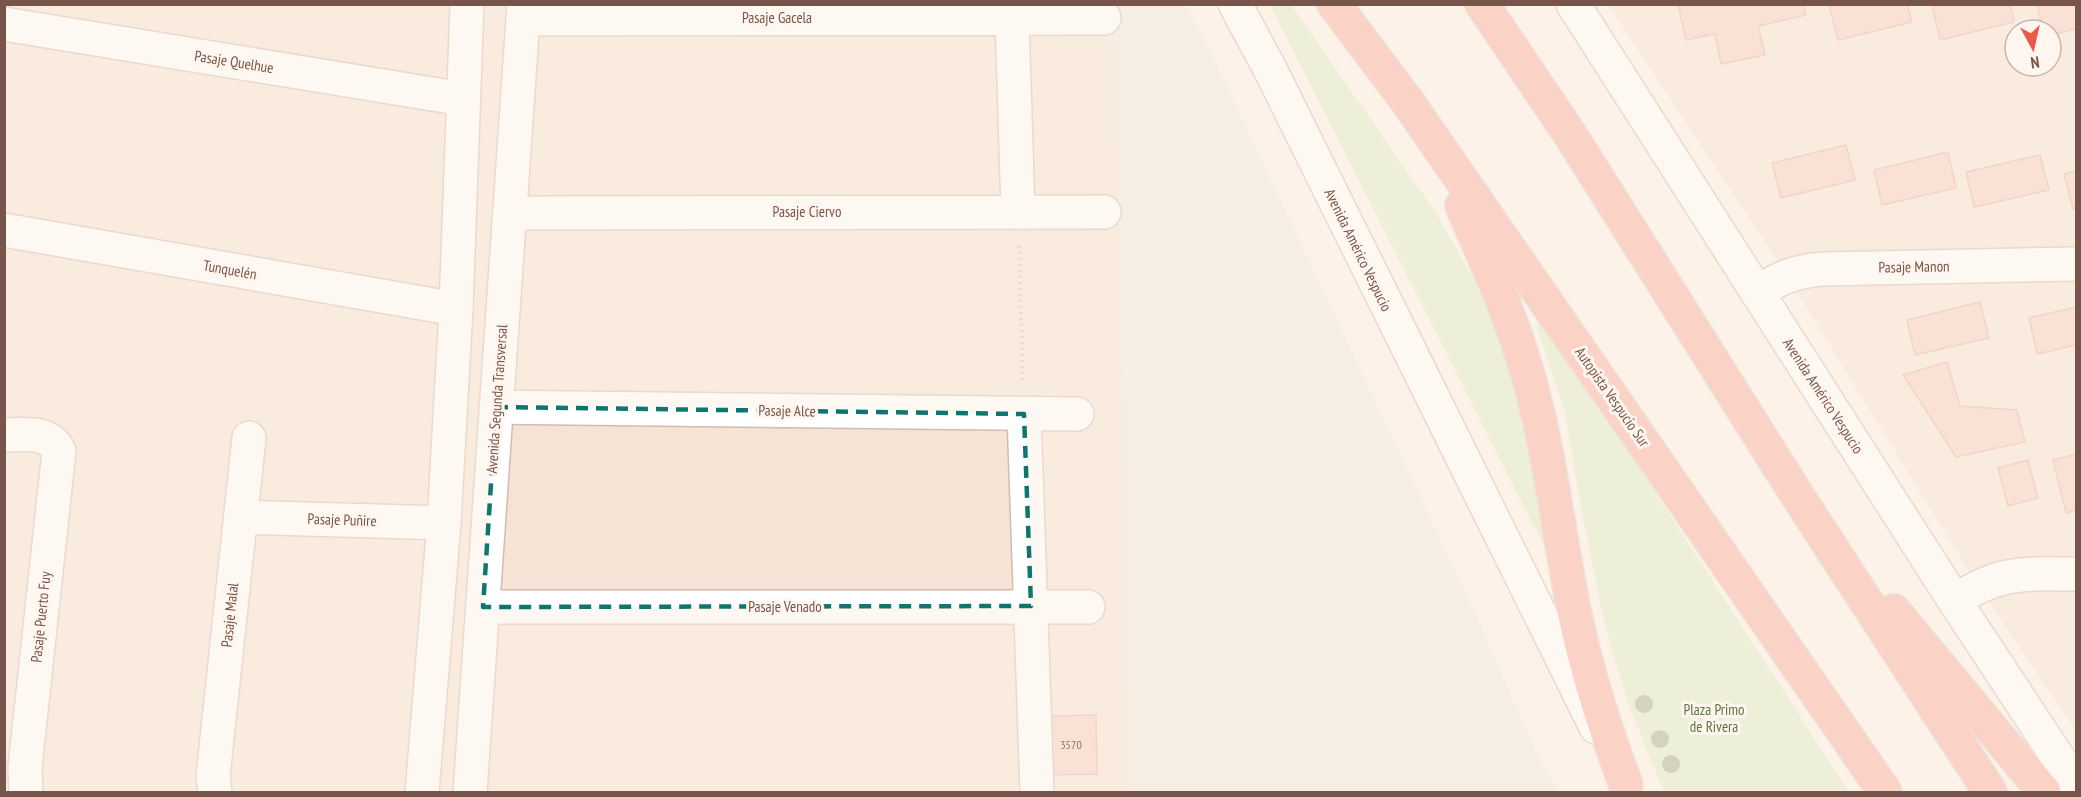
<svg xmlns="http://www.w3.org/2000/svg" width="2081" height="797" font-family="'PT Sans Narrow',sans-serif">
<rect width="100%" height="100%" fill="#fdf2e8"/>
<path fill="#f5e3d6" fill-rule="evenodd" d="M5 4 1185 5 1215 62 1476 616 1536 753 1559 792H5Z
M1608 5H2076V731L1976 583 1779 263ZM2015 30H2051V66H2015Z"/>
<path fill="#eee6e1" d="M1114 5H1185L1215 62 1476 616 1536 753 1559 792H1130Z"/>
<path fill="#daecc6" d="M1270 5H1291L1434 210 1474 279 1508 353 1528 432 1551 560Z
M1536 325 1548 326 1849 792H1664L1629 706 1606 631 1581 508 1564 408Z"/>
<path fill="#f3cdbf" stroke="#e6b09f" stroke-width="1.5" d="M1678 4H1803L1806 15 1758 26 1765 55 1721 64 1715 34 1686 40Z
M1907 4 1912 22 1838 40 1829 5Z
M2010 4 2014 22 1940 40 1932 5Z
M2037 4H2076V29L2051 35V30H2043Z
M1846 145 1855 180 1781 198 1772 163Z
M1948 152 1956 188 1882 205 1874 170Z
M2040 155 2049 190 1974 207 1966 172Z
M2076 171V208L2073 209 2064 174Z
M1980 302 1989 338 1915 355 1907 320Z
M2076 307V345L2037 354 2029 318Z
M1947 362 1960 406 2017 410 2025 442 1956 457 1903 375Z
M2076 454V510L2066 513 2053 460Z
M2028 460 2038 498 2008 506 1998 468Z
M1096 715 1097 774 1047 775 1046 716Z"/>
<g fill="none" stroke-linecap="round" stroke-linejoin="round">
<defs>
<path id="street" d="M1012 18 1018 211
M523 19 1104 18
M4 24 463 99
M510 213 1104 212
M4 230 456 309
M1757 292C1780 278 1795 271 1823 269L2076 264
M496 407 1077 414
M1024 414 1037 792
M4 435C25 435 49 430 59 451L25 767 26 792
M241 517 444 523
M1954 600C1968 593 1982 584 1996 580 2022 572 2050 574 2076 574
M483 607H1088
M215 792 213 776 249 438"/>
<path id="secondary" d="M1235 4 1271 71 1596 727
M1573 4 1954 600 2076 785
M422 792 444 523 456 309 467 4
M470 792 524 4"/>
<path id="highway" d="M1334 4 1407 101 1885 792
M1482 4 1571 136 1797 495 1990 792
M1462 206C1490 269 1519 334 1535 402 1554 476 1561 554 1578 629 1590 682 1607 734 1626 785
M1894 611 2044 792"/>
</defs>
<use href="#street" stroke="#d2bbb0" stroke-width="36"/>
<use href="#secondary" stroke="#d5baad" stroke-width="36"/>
<use href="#highway" stroke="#d9cfcd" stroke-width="36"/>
<path stroke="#d9afa2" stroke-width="4" stroke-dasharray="1.5 4.5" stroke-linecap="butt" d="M1019 246 1023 380"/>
<use href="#street" stroke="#fff" stroke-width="33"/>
<use href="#secondary" stroke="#fff" stroke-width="33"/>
<use href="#highway" stroke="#f8aa9e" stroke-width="33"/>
</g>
<g fill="#a2af8c">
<circle cx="1644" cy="704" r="9"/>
<circle cx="1660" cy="739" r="9"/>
<circle cx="1671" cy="764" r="9"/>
</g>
<path d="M0 0H2081V797H0ZM496 407 1024 414 1031 606 483 607Z" fill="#fdf2e8" fill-opacity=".55" fill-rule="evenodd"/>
<path fill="none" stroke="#0f766e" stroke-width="4.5" stroke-dasharray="12 8" stroke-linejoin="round" d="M496 407 1024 414 1031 606 483 607Z"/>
<g text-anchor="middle" stroke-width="6" stroke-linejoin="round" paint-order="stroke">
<g font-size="12" fill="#977368">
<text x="1071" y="749">3570</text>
</g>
<g font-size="15" fill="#78554b" stroke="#fff7ef">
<text x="777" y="23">Pasaje Gacela</text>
<text transform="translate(234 62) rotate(9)" y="5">Pasaje Quelhue</text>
<text x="807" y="217">Pasaje Ciervo</text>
<text transform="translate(1358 250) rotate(64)" y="5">Avenida Américo Vespucio</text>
<text transform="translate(1914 267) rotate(-1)" y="5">Pasaje Manon</text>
<text transform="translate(230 270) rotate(10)" y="5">Tunquelén</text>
<text transform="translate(1823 396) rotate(57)" y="5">Avenida Américo Vespucio</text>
<text transform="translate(1612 397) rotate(55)" y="5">Autopista Vespucio Sur</text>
<text transform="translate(497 399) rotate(-86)" y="5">Avenida Segunda Transversal</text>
<text transform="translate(787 411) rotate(1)" y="5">Pasaje Alce</text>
<text transform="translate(342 520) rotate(2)" y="5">Pasaje Puñire</text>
<text x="785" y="612">Pasaje Venado</text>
<text transform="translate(230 615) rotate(-84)" y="5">Pasaje Malal</text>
<text transform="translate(41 617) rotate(-84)" y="5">Pasaje Puerto Fuy</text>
</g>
<g font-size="15" fill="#587840" stroke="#fff7ef">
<text x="1714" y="715">Plaza Primo<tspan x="1714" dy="17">de Rivera</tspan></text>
</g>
</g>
<rect width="2081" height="797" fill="none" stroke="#78554b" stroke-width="12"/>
<g transform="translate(2033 48) rotate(172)"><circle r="28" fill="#fff7ef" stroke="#c9b6ad" stroke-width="1.5"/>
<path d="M0-4.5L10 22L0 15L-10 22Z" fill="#e9594c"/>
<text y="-9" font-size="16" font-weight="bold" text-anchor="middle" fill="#78554b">N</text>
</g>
</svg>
